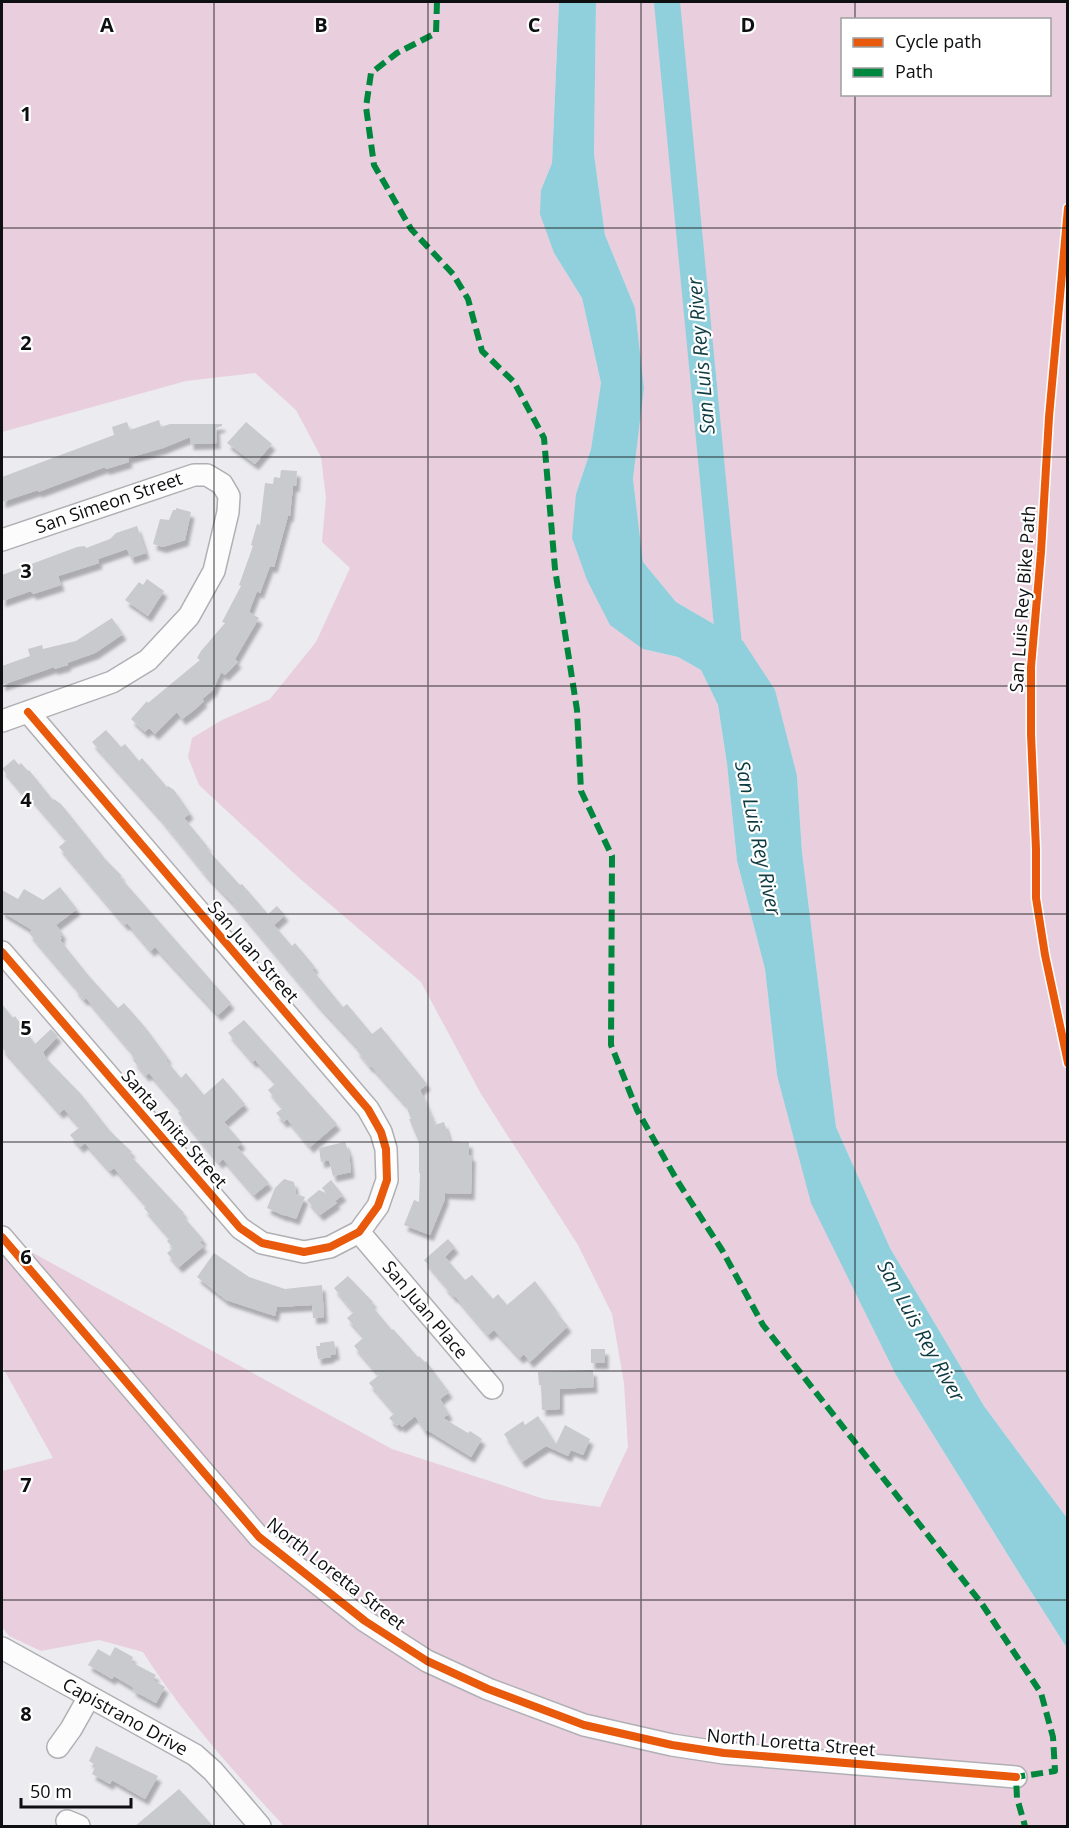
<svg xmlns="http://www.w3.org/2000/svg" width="1069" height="1828" font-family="'Open Sans',sans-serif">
<defs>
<filter id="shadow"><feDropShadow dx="3.5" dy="6" stdDeviation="1.5" flood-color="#0004"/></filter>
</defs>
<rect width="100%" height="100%" fill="#ebebf0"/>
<path fill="#e9cede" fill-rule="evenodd" d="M2 2H559L552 163 541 190 554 253 582 298 601 383 591 449 576 494 643 649 678 657 701 670 718 705 727 764 737 861 765 969 777 1075 896 1375 1021 1576 1067 1648V1826H284C234 1772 183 1715 143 1652L99 1640 41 1651 9 1636 2 1627V1471L53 1458 2 1366V1236L392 1449 544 1499 600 1507 628 1447 624 1383 612 1314 578 1245 481 1094 421 982 298 877 199 785 188 757 192 738 222 720 270 699 316 642 350 568 322 542 326 498 321 457 296 410 255 373 186 381 2 432Z
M596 2H1067V1518L984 1406 890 1248 836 1127 802 852 797 776 743 641 676 602 643 562 633 479 644 388 635 308 605 235 594 154ZM842 20H1050V94H842Z"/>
<path fill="#8fd0dc" d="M559 2H596L594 154 605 235 635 308 644 388 633 479 643 562 676 602 743 641 775 690 797 776 802 852 836 1127 890 1248 984 1406 1067 1518V1648L1021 1576 896 1375 811 1203 777 1075 765 969 737 861 727 764 718 705 701 670 678 657 643 649 610 625 587 580 572 538 576 494 591 449 601 383 582 298 554 253 540 214 541 190 552 163Z"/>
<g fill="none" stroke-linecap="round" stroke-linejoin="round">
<path stroke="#8fd0dc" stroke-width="26" d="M667 2 731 667"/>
</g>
<path fill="#c9cacd" filter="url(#shadow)" d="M159 420 161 427 170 424H222V426L216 428 217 443 190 444V437L163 448 128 458 129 462 106 469 105 467 38 492V490L2 502V477L114 435 112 427 127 422 130 430Z
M246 422 272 444 255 464 227 443Z
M281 470 297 471 296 486H293L290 516H288L274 567 270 566 260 593 257 591 249 612 259 618 235 659 238 662 225 675 221 672 213 690 202 699 204 701 193 711 182 719 177 712 155 734 149 728 145 732 131 719 147 701 148 703 154 698 200 660 197 658 201 651 225 623 222 622 241 586 239 585 253 546 251 545 257 524 260 525 265 483 273 484 274 477 280 478Z
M176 508 191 512 185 540 163 547 153 544 160 519 169 520 173 510H176Z
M137 526 146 553 131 558 127 549 98 559 99 563 58 576 61 585 33 594 31 591 2 601V575L77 547 85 546 86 548 110 539 116 533Z
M147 579 164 591 148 616 125 600 139 582 143 585Z
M112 618 123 634 95 653 67 663 68 665 54 669V667L2 685V666L30 656 28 649 42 645 43 649 76 641Z
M106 730 121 747 125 744 139 761 142 758 167 787 168 786 174 790 190 813 184 818 208 847 206 848 240 885 242 884 268 914 277 906 285 915 274 925 292 946 295 943 315 967 312 969 343 1007 347 1004 372 1034 381 1027 427 1084 420 1090 435 1125 444 1122 450 1141 469 1142V1155H472L471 1194 445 1193V1199L430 1235 404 1225 414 1200 419 1202 420 1173H419V1142L409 1119H411L406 1105 371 1066 370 1067 356 1049 358 1048 318 1005 232 902 206 875 160 818 92 742Z
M14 759 19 765 21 763 28 771 29 770 53 800 54 799 61 804 106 860 122 876 120 877 231 1003 218 1015 155 947 151 951 127 923 125 925 59 847 67 840 29 796 27 798 2 769Z
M60 887 77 909 56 925 63 934 60 936 62 938 60 940 89 976 118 1008 124 1003 145 1027 168 1058 166 1060 181 1078 186 1073 204 1095 223 1078 245 1104 224 1122 242 1143 237 1147 269 1183 254 1195 223 1159 219 1163 178 1113 181 1110 149 1073 146 1076 133 1060 135 1059 129 1051 130 1050 86 998 84 1000 75 989 76 988 29 933 32 930 2 912V890L18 899 24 889 43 900Z
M2 1004 13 1018 15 1016 35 1044 51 1029 58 1036 43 1052 46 1058 81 1094 110 1131 132 1152 129 1154 184 1213 182 1215 203 1239 200 1242 204 1246 179 1267 167 1253 173 1248 167 1241 170 1238 144 1208 147 1206 114 1168 110 1171 85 1143 80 1147 70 1135 80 1127 64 1109 60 1113 2 1048Z
M244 1020 337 1124 310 1147 287 1119 284 1122 276 1113 283 1108 268 1090 276 1083 255 1060 253 1062 228 1033Z
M345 1142 349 1153 351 1172 333 1176 329 1160 321 1162 319 1148Z
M284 1179 294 1182 296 1194 305 1197 296 1219 285 1215V1216L267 1208 275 1188Z
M331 1180 343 1195 335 1201 337 1203 320 1215 307 1200 319 1190 326 1193 322 1188Z
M448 1239 455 1247 445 1257 465 1280 472 1275 493 1299 498 1294 507 1305 535 1281 557 1311 556 1312 568 1326 530 1362 524 1354 520 1358 494 1330 488 1335 455 1296 454 1297 444 1286 445 1285 424 1260Z
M214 1253 249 1277 285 1289 322 1285 324 1317 313 1318 312 1305 277 1307 275 1316 226 1300 197 1277Z
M348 1276 373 1302 371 1304 376 1311 392 1330 393 1329 418 1357 419 1356 425 1362 426 1361 449 1392 440 1399 449 1414 443 1418 468 1433 470 1431 482 1439 471 1457 427 1430 425 1431 415 1416 402 1427 399 1424 397 1426 389 1418 395 1413 369 1383 379 1375 354 1346 364 1337 347 1318 354 1312 334 1288Z
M334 1341 336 1354 331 1355V1357L318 1359 316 1346H320V1343Z
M591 1349H605V1363H591Z
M593 1370 594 1387 560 1389V1409L542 1410 541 1385H539L538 1372Z
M538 1416 556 1444 565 1425 590 1439 583 1455 571 1450 568 1456 546 1446 522 1462 504 1434 523 1421 525 1425Z
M115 1647 133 1657 131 1662 156 1675 153 1680 165 1687 156 1703 132 1690 134 1688 114 1676 112 1679 88 1665 98 1649 110 1656Z
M96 1746 158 1776 145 1799 112 1780 110 1784 92 1774 96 1765 89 1761Z
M179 1789 214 1827H134L166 1800Z"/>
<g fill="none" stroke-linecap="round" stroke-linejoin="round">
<defs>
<path id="minor" d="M2 540 194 475H207L222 484 229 496 228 512 214 571 189 616 148 660 112 682 2 721
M2 952 240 1228 262 1243 304 1252 330 1247 359 1232 378 1206 387 1180 386 1149 381 1132 368 1109 28 712
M359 1232 492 1388
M2 1237 259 1537 365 1621 427 1661 488 1689 584 1725 672 1745 724 1753 1016 1777
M2 1648 195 1755 213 1771 260 1826
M58 1747 71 1729 89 1697
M67 1821 79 1826"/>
</defs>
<use href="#minor" stroke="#b0b0b4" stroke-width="24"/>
<use href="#minor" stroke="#fcfcfd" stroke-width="21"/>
<path stroke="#00873e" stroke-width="6" stroke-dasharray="12 6" stroke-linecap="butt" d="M437 2 436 33 397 53 371 73 366 107 374 165 411 229 453 274 468 299 482 351 514 382 544 438 555 569 577 710 581 791 612 856 611 1045 637 1110 678 1182 722 1250 763 1325 982 1604 1041 1693 1053 1737 1055 1771 1016 1777 1017 1798 1025 1826"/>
<defs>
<path id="cycleway" d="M1068 208 1049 417 1041 552 1031 667V734L1036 849V898L1045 955 1068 1063
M2 952 240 1228 262 1243 304 1252 330 1247 359 1232 378 1206 387 1180 386 1149 381 1132 368 1109 28 712
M2 1237 259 1537 365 1621 427 1661 488 1689 584 1725 672 1745 724 1753 1016 1777"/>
</defs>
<use href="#cycleway" stroke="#fff" stroke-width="11"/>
<use href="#cycleway" stroke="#e8590c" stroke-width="8"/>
</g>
<path fill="none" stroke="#0e0f11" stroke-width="1.5" stroke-opacity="0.55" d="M214 2V1826M428 2V1826M641 2V1826M855 2V20M855 94V1826M2 228H1068M2 457H1068M2 686H1068M2 914H1068M2 1142H1068M2 1371H1068M2 1600H1068"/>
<g text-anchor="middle" stroke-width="4.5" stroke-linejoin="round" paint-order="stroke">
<g font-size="18" fill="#0e0f11" stroke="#fff">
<text transform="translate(109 503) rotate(-19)" y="6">San Simeon Street</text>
<text transform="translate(1023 599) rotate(-86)" y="6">San Luis Rey Bike Path</text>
<text transform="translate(253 952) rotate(49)" y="6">San Juan Street</text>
<text transform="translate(174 1129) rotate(49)" y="6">Santa Anita Street</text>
<text transform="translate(425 1310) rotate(50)" y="6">San Juan Place</text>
<text transform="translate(336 1574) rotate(38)" y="6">North Loretta Street</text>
<text transform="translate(125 1717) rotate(29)" y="6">Capistrano Drive</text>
<text transform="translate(791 1743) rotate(5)" y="6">North Loretta Street</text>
</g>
<g font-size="20" font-style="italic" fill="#0e3b42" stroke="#fff">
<text transform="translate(701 356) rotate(-95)" y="7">San Luis Rey River</text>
<text transform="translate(758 838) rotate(78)" y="7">San Luis Rey River</text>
<text transform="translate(921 1331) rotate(61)" y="7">San Luis Rey River</text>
</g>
</g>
<g font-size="20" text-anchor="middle" font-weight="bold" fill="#0e0f11" stroke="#fff" stroke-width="4.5" stroke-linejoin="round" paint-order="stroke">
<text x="107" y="32">A</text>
<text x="321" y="32">B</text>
<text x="534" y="32">C</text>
<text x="748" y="32">D</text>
<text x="26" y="121">1</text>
<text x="26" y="350">2</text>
<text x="26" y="578">3</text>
<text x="26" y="807">4</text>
<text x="26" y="1035">5</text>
<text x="26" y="1264">6</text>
<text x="26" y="1492">7</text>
<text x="26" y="1721">8</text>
</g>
<rect width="1069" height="1828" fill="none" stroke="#0e0f11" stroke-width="6"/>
<rect x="841" y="18" width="210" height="78" fill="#ffffff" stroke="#9f9fa0" stroke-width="1.5"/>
<rect x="853" y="38" width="30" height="9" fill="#e8590c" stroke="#9f9fa0" stroke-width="1.5"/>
<text x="895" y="48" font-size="18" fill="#0e0f11">Cycle path</text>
<rect x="853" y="68" width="30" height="9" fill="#00873e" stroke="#9f9fa0" stroke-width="1.5"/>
<text x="895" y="78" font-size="18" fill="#0e0f11">Path</text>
<path d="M21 1798v9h110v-9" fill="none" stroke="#0e0f11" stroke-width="3"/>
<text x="30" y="1798" font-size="18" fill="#0e0f11" stroke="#ffffff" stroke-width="4.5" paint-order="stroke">50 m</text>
</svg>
